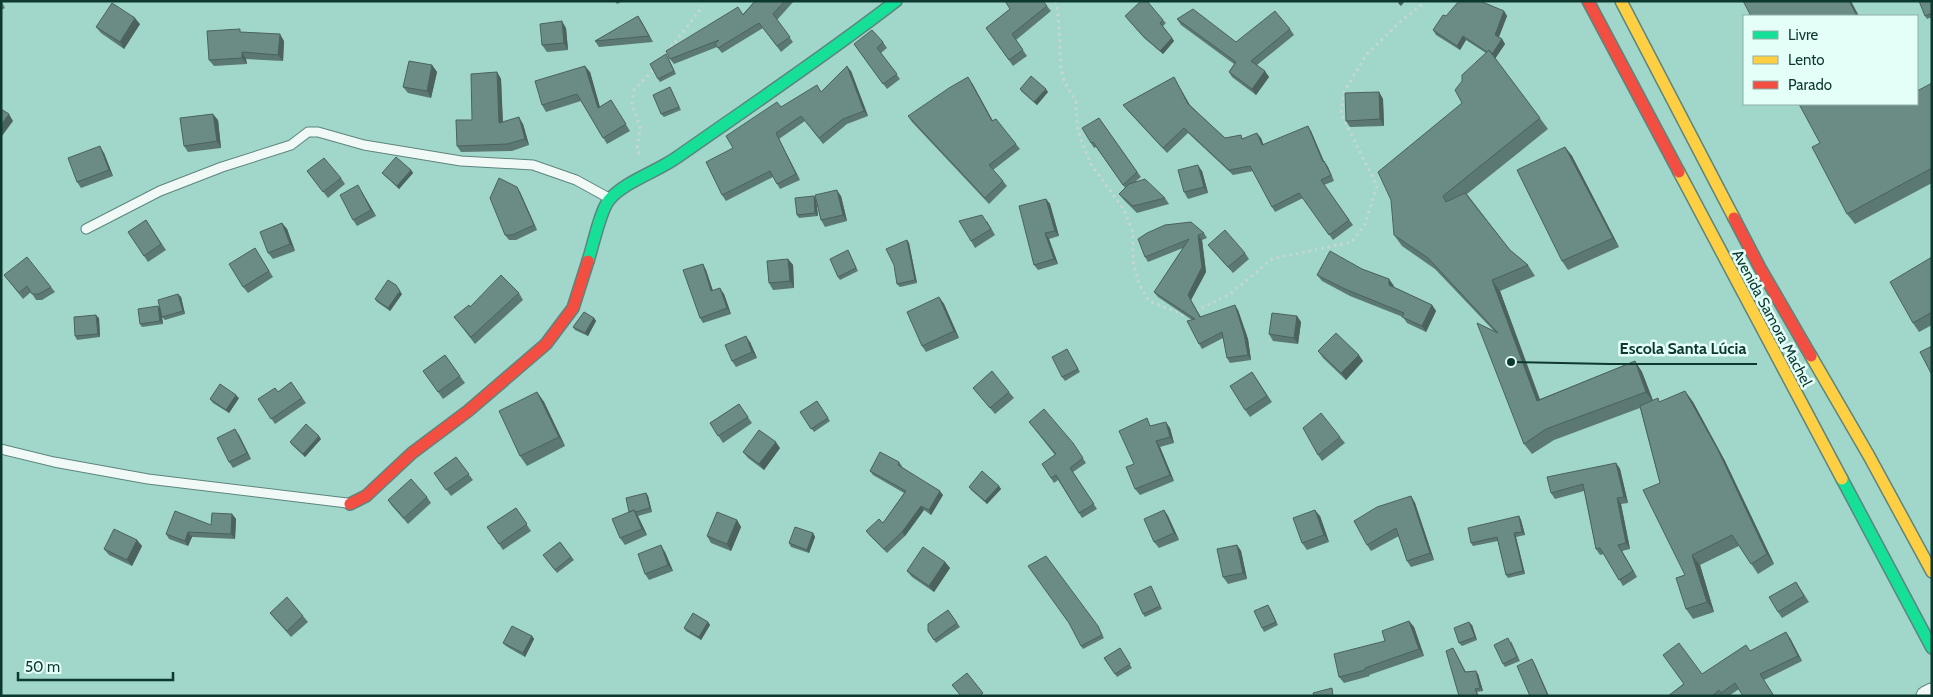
<svg xmlns="http://www.w3.org/2000/svg" width="1933" height="697" font-family="Cabin,sans-serif">
<rect width="100%" height="100%" fill="#a1d6ca"/>
<g fill="none" stroke-linecap="round" stroke-linejoin="round">
<defs>
<path id="lane" d="M86 229 160 191 222 167 291 145 308 132H318L364 145 461 161 533 165 576 180 607 197
M1 449 54 462 148 479 347 503"/>
<path id="street" d="M1926 696 1932 693"/>
<path id="fast" d="M588 261C593 246 600 211 609 200 624 182 656 172 676 158 750 106 825 56 896 1
M1842 479 1932 648"/>
<path id="slow" d="M1621 1 1734 218
M1679 172 1842 479
M1811 356 1869 456 1932 572"/>
<path id="jam" d="M1588 1 1679 172
M1734 218 1760 268 1811 356
M350 504 366 496 412 453 468 411 546 344 573 308 588 261"/>
</defs>
<use href="#lane" stroke="#5c857d" stroke-width="11"/>
<use href="#street" stroke="#5c857d" stroke-width="21"/>
<use href="#fast" stroke="#5c857d" stroke-width="14"/>
<use href="#slow" stroke="#5c857d" stroke-width="14"/>
<use href="#jam" stroke="#5c857d" stroke-width="14"/>
<path stroke="#c5d7d2" stroke-width="3" stroke-dasharray="2.5 4" stroke-linecap="butt" d="M1055 1 1057 6 1059 27 1061 68 1064 81 1076 102 1077 125 1080 138 1091 164 1124 210 1133 232V261L1139 284 1149 301 1186 316 1190 314
M663 58 703 6
M639 154 637 150 640 127 632 104 634 90 655 68
M1196 311 1230 294 1272 259 1352 242 1365 224 1377 186 1341 114 1344 92 1366 55 1401 21 1426 1"/>
<use href="#lane" stroke="#f1f9f7" stroke-width="9"/>
<use href="#street" stroke="#f1f9f7" stroke-width="19"/>
<use href="#fast" stroke="#16e098" stroke-width="11"/>
<use href="#slow" stroke="#ffcf43" stroke-width="11"/>
<use href="#jam" stroke="#f24e42" stroke-width="11"/>
</g>
<path fill="#5c7872" d="M1 1 5 8 1 10Z
M615 1H623L617 4Z
M755 1H794L777 20 793 42 781 52 763 28 722 53 717 47 674 64 670 59 743 14Z
M1932 1V17L1927 19 1925 16Z
M1047 6 1051 11 1016 40 1027 56 1013 66 986 28 1010 9Z
M1504 11 1507 16 1499 37 1502 39 1505 44 1495 58 1548 129 1467 194 1510 250 1528 265 1535 276 1500 291 1540 399 1635 361 1642 372 1653 401 1661 402 1685 391 1693 402 1725 461 1774 564 1758 574 1739 546 1700 565 1714 612 1693 619 1686 609 1685 575 1660 483 1640 408 1554 440 1532 454 1524 444 1494 331 1435 269 1402 246 1394 235 1462 103 1486 53 1466 40 1460 50 1436 35 1433 30 1446 16Z
M638 16 653 42 599 47 595 41Z
M1125 16 1163 20 1166 23 1163 26 1174 41 1163 54 1144 38Z
M1177 19 1236 42 1290 29 1294 35 1257 65 1269 77 1256 95 1232 77 1229 72 1234 64 1181 25Z
M140 24 124 49 101 33 96 27Z
M566 28 568 50 547 52 542 45Z
M242 32 284 41 283 61 246 59 247 64 214 66 209 60Z
M883 42 887 48 881 53 900 79 887 89 854 44Z
M668 57 676 74 660 82 658 79Z
M432 65 437 72 431 98 408 93 403 87Z
M851 71 868 116 847 124 823 144 805 121 779 139 800 180 780 189 773 177 726 201 722 195 733 148 781 107 821 92Z
M497 72 501 79 503 122 523 124 529 145 512 151 461 152 457 146 472 120Z
M590 72 600 107 611 100 630 131 607 144 581 101 546 112 542 105Z
M1174 77 1190 105 1225 138H1261L1263 145 1311 131 1324 161 1328 167 1334 181 1324 185 1353 225 1333 240 1303 198 1275 212 1272 207 1253 171 1233 175 1188 133 1167 153 1127 110 1123 105Z
M972 83 993 121 1016 144 1020 149 993 170 1003 181 1007 186 989 204 912 122 908 116Z
M1932 83V183L1855 224 1847 214 1917 104Z
M670 87 672 91 681 110 664 117 661 114Z
M1020 89 1048 92 1037 105 1022 92Z
M1379 92 1383 99 1384 126 1350 127 1346 121Z
M1099 118 1141 177 1136 181 1165 198 1169 204 1137 213 1124 200 1119 194 1125 188 1096 147 1094 148 1091 143Z
M218 120 221 148 188 152 184 146Z
M1565 147 1572 156 1619 247 1568 270 1562 261Z
M104 153 113 176 81 188 77 182Z
M411 170 413 173 399 189 385 176 382 173Z
M307 171 341 178 345 184 328 198Z
M1202 171 1208 193 1188 199 1184 192Z
M517 187 520 192 537 230 516 240H509L505 235Z
M362 192 376 216 357 226 353 220Z
M841 196 847 221 825 227 821 220 816 200 818 216 799 218 797 215 816 199Z
M1046 199 1050 204 1059 236 1049 239 1058 264 1038 270 1034 265Z
M146 220 166 250 148 262 128 232Z
M987 221 995 235 975 248 971 241Z
M282 223 287 229 295 251 273 259 268 253Z
M1204 233 1207 238 1202 240 1206 272 1191 300 1201 317 1238 310 1248 339 1251 360 1230 363 1227 358 1223 338 1202 349 1199 344 1192 320 1158 297 1154 292 1183 248 1148 262 1145 257Z
M907 240 909 243 917 283 900 287 897 284Z
M1208 245 1245 253 1249 259 1233 273 1213 251Z
M255 248 273 277 248 293 243 287Z
M850 254 858 271 840 280 838 277Z
M1932 257V325L1919 332 1913 323Z
M788 259 793 265 794 288 773 290 769 283Z
M703 264 706 270 713 291 724 294 731 314 703 323 700 318Z
M1362 269 1389 279 1394 287 1432 305 1436 311 1426 332 1407 323 1403 317 1350 296 1322 281 1317 275Z
M4 275 51 287 55 292 42 300H36L31 292 23 299Z
M519 293 523 300 475 344 454 317 470 307Z
M178 294 181 297 185 314 165 320 162 317 161 312 163 324 142 327 140 324Z
M402 294 390 311 377 302 375 299Z
M939 297 944 304 959 338 926 352 922 346Z
M1297 316 1301 322 1298 344 1273 341 1269 334Z
M99 318 100 337 77 340 75 336Z
M594 318 596 321 588 336 575 330 573 327Z
M750 342 757 358 736 367 732 361Z
M1067 349 1080 372 1065 381 1062 377Z
M1318 351 1363 361 1346 380 1323 358Z
M445 355 465 383 443 399 423 371Z
M1252 372 1272 402 1250 417 1245 410Z
M291 382 306 403 275 424 258 399 278 392Z
M973 388 1009 392 1014 398 995 414Z
M537 392 544 402 565 446 527 466 520 456Z
M239 398 229 413 213 403 210 399Z
M817 401 830 421 814 432 800 412Z
M739 404 752 423 723 443 710 423Z
M1029 422 1073 443 1086 463 1073 472 1097 509 1082 518 1058 480 1054 483 1042 464 1055 455Z
M1151 425 1170 428 1174 443 1160 447 1174 481 1140 495 1135 489 1134 464Z
M239 435 251 459 233 468 229 462Z
M1340 437 1345 443 1322 461 1318 455Z
M321 439 305 457 292 445 290 442Z
M780 448 764 470 748 458 743 452Z
M456 457 473 480 451 496 434 473Z
M899 462 902 466V467L943 495 931 515 924 510 905 536 887 553 869 535 866 531 883 523 904 493 873 475 870 471Z
M1616 463 1620 469 1628 503 1621 504 1630 549 1622 551 1637 577 1623 586 1604 554 1600 555 1596 549 1584 491 1555 499 1551 493Z
M999 486 1001 489 987 504 971 490 969 487Z
M646 493 648 496 652 512 638 516 647 535 625 545 620 538 629 512Z
M1411 496 1415 503 1434 560 1411 567 1407 561 1399 536 1371 551 1367 545Z
M427 497 431 503 408 524 392 506 388 500Z
M516 508 531 531 503 550 487 527Z
M1164 510 1168 516 1179 540 1159 548 1154 542Z
M232 514 236 519 235 539 192 537 188 546 169 539 166 534 211 525Z
M1320 516 1329 542 1307 550 1302 543Z
M1519 516 1521 520 1525 535 1516 537 1525 574 1508 578 1506 575 1498 541 1473 546 1471 543Z
M737 520 741 527 731 551 711 543 707 536Z
M813 533 815 537 809 553 791 547 789 543Z
M137 540 142 546 132 566 109 555 104 549Z
M560 542 574 560 557 573 543 555Z
M1237 545 1241 551 1247 579 1228 584 1223 577Z
M665 552 673 571 649 580 645 574Z
M945 562 950 568 934 592 912 577 907 571Z
M1796 582 1809 602 1782 618 1778 612Z
M1153 590 1162 609 1145 617 1143 614Z
M1270 608 1278 625 1264 632 1262 628Z
M948 610 960 627 936 643 928 631Z
M270 613 303 616 308 622 291 637 275 619Z
M1409 621 1414 627 1424 656 1369 675 1370 676 1344 683 1339 677Z
M708 622 710 625 701 640 686 631 684 628Z
M1472 625 1477 640 1462 646 1459 643Z
M1098 626 1104 638 1083 649 1081 646Z
M532 636 534 639 525 657 506 646 503 643Z
M1790 638 1802 661 1764 680 1774 696H1743L1739 689 1729 696H1668L1683 684 1750 651Z
M1511 641 1520 661 1505 667 1503 664Z
M1120 648 1132 668 1117 677 1104 658Z
M1455 651 1466 672 1478 674 1483 691 1477 692 1479 696H1459Z"/>
<path fill="#4b625d" d="M1400 1H1405L1401 6 1398 3Z
M1849 1H1851L1859 16H1857Z
M1504 11 1507 16 1498 39 1495 35Z
M638 16 642 22 653 42 649 36Z
M135 18 140 24 124 49 120 42Z
M562 21 566 28 568 50 564 43Z
M280 34 284 41 283 61 278 55Z
M1463 36 1466 40 1460 50 1457 46Z
M1172 38 1174 41 1163 54 1160 51Z
M1502 39 1505 44 1495 59 1492 55Z
M242 52 246 59 247 64 242 58Z
M432 65 437 72 431 98 427 91Z
M585 66 590 72 602 115 598 108Z
M847 66 851 71 868 116 864 111Z
M1265 71 1269 77 1256 95 1252 89Z
M497 72 501 79 503 130 499 123Z
M968 77 972 83 996 127 992 121Z
M1174 77 1177 83 1192 109 1188 104Z
M1046 89 1048 92 1037 105 1034 102Z
M1379 92 1383 99 1384 126 1380 119Z
M9 114 13 121 2 136 1 135V125Z
M213 114 218 120 221 148 217 141Z
M519 117 523 124 529 145 525 139Z
M1308 126 1311 131 1326 167 1323 162Z
M776 133 779 139 800 180 796 174Z
M1257 133 1261 138 1266 151 1262 145Z
M100 146 104 153 113 176 109 170Z
M1565 147 1572 156 1619 247 1613 238Z
M1324 161 1328 167 1334 181Z
M1198 165 1202 171 1208 193 1204 187Z
M411 170 413 173 399 189 397 186Z
M358 185 362 192 376 216 371 210Z
M517 187 520 192 537 230 534 225Z
M837 190 841 196 847 221 843 215Z
M814 196 816 199 818 216 815 213Z
M1046 199 1050 204 1059 236 1055 231Z
M282 223 287 229 295 251 290 244Z
M1045 233 1049 239 1058 264 1054 259Z
M1198 235 1202 240 1206 272 1191 300 1204 322 1188 295Z
M907 240 909 243 917 283 915 280Z
M788 259 793 265 794 288 790 281Z
M703 264 706 270 715 297 711 291Z
M1389 279 1394 286V291L1389 285Z
M1492 280 1500 291 1544 412 1537 401Z
M720 288 724 294 731 314 727 308Z
M400 291 402 294 390 311 388 308Z
M178 294 181 297 185 314 183 311Z
M939 297 944 304 959 338 954 331Z
M1235 305 1238 310 1248 339 1251 360 1248 355Z
M1432 305 1436 311 1426 332 1422 326Z
M158 306 161 309 163 324 160 321Z
M96 315 99 318 100 337 98 334Z
M1297 316 1301 322 1298 344 1294 338Z
M594 318 596 321 588 336 585 333Z
M746 336 750 342 757 358 752 352Z
M1359 355 1363 361 1346 380 1341 373Z
M1635 361 1642 372 1654 403 1646 392Z
M1685 391 1693 402 1725 461 1774 564 1767 554Z
M537 392 544 402 565 446 559 437Z
M236 395 239 398 229 413 226 410Z
M1166 422 1170 428 1174 443 1170 437Z
M235 429 239 435 251 459 247 453Z
M319 436 321 439 305 457 303 454Z
M1156 441 1160 447 1174 481 1170 475Z
M776 442 780 448 764 470 759 464Z
M1616 463 1620 469 1628 503 1624 497Z
M999 486 1001 489 987 504 985 501Z
M940 491 943 495 931 515 929 510Z
M646 493 648 496 652 512 650 508Z
M1411 496 1415 503 1434 560 1430 553Z
M1617 498 1621 504 1630 549 1626 543Z
M921 506 924 510 905 536 902 532Z
M634 510 638 516 647 535 642 529Z
M1164 510 1168 516 1179 540 1174 533Z
M1315 510 1320 516 1329 542 1324 535Z
M232 514 236 519 235 539 231 534Z
M1519 516 1521 520 1525 535 1522 532Z
M737 520 741 527 731 551 727 544Z
M188 532 192 537 188 546 185 541Z
M813 533 815 537 809 553 807 550Z
M1514 533 1516 537 1525 574 1523 571Z
M137 540 142 546 132 566 127 560Z
M661 545 665 552 673 571 668 565Z
M1237 545 1241 551 1247 579 1243 573Z
M1618 545 1622 551 1637 577 1633 571Z
M1692 555 1700 565 1714 612 1707 602Z
M945 562 950 568 934 592 929 586Z
M1409 621 1414 627 1424 656 1419 649Z
M708 622 710 625 701 640 699 637Z
M1469 622 1472 625 1477 640 1475 637Z
M1786 632 1790 638 1802 661 1798 656Z
M532 636 534 639 525 657 523 653Z
M1532 659 1535 664 1549 696H1548Z
M1476 671 1478 674 1483 691 1480 688Z"/>
<path fill="#6b8c85" stroke="#4b625d" d="M755 1H785L773 14 790 37 777 46 759 23 718 48 715 44 719 40 670 59 666 51 738 7 743 15Z
M1005 1H1043L1047 6 1012 34 1023 50 1009 60 986 28 1010 9Z
M1141 1H1147L1163 20 1160 23 1172 38 1160 51 1142 35 1125 16Z
M1459 1H1480L1504 11 1495 35 1502 39 1492 54 1489 50 1487 52 1463 36 1457 46 1433 30 1443 15 1446 16Z
M1743 1H1849L1857 16H1751Z
M1919 1H1932V13L1925 16Z
M112 3 135 18 120 42 96 27Z
M1193 9 1236 42 1275 11 1290 29 1251 61 1265 71 1252 89 1229 72 1236 62 1177 19Z
M638 16 649 36 595 41Z
M562 21 564 43 542 45 540 24Z
M240 29V32L280 34 278 55 242 52V58L209 60 207 31Z
M872 30 883 42 877 48 897 74 883 84 854 44Z
M1489 50 1540 118 1443 196 1446 202 1465 193 1510 250 1528 265 1492 280 1537 401 1635 361 1646 392 1546 429 1524 444 1477 323 1498 333 1428 258 1394 235 1391 200 1378 172 1462 103 1455 90 1462 81V75Z
M666 54 674 71 658 79 650 64Z
M409 61 432 65 427 91 403 87Z
M585 66 598 108 611 100 626 124 603 138 577 94 542 105 535 81Z
M847 66 864 111 843 119 819 138 801 116 776 133 796 174 777 184 770 171 722 195 706 162 733 148 726 136 777 102 781 107 817 85 821 92Z
M497 72 499 123 519 117 525 139 507 144 457 146 456 120H472L471 74Z
M1031 76 1046 89 1034 102 1020 89Z
M968 77 992 121 996 119 1016 144 989 165 1003 181 985 198 908 116 949 88Z
M1174 77 1188 104 1225 138 1241 135 1242 139 1257 133 1262 145 1308 126 1323 162 1324 161 1331 175 1321 180 1349 220 1329 235 1299 193 1272 207 1250 166 1229 170 1184 128 1163 148 1123 105Z
M1932 83V168L1847 214 1812 147 1820 143 1799 104H1917V91Z
M670 87 679 107 661 114 653 95Z
M1379 92 1380 119 1346 121 1345 93Z
M1 109 9 114 1 125Z
M213 114 217 141 184 146 180 118Z
M1099 118 1137 172 1123 185 1093 142 1091 143 1082 128Z
M100 146 109 170 77 182 68 158Z
M1565 147 1613 238 1562 261 1517 170Z
M396 157 411 170 397 186 382 173Z
M324 158 341 178 323 192 307 171Z
M1198 165 1204 187 1184 192 1178 170Z
M499 178 517 187 534 225 512 235H505L490 198Z
M1145 179 1165 198 1133 206 1119 194 1129 184Z
M358 185 371 210 353 220 340 195Z
M837 190 843 215 821 220 815 195Z
M814 196 815 213 797 215 795 198Z
M1046 199 1055 231 1045 233 1054 259 1034 265 1019 206Z
M982 215 991 229 971 241 959 221Z
M146 220 161 244 144 256 128 232Z
M1191 222 1204 233 1198 235 1202 267 1188 295 1200 317 1235 305 1244 334 1248 355 1227 358 1222 332 1199 344 1187 321 1195 319 1154 292 1189 239 1145 257 1138 239 1147 233 1165 225Z
M282 223 290 244 268 253 260 232Z
M1225 230 1245 253 1228 267 1208 245Z
M907 240 915 280 897 284 894 265 886 249Z
M255 248 269 271 243 287 229 264Z
M848 250 856 268 838 277 830 259Z
M1330 251 1362 269 1389 279V285L1432 305 1422 326 1402 317 1404 313 1345 289 1317 275Z
M27 257 51 287 39 294H32L27 286 19 293 4 275Z
M1932 257V312L1913 323 1890 282Z
M788 259 790 281 769 283 767 261Z
M703 264 711 291 720 288 727 308 700 318 683 270Z
M501 275 519 293 471 337 454 317 469 305 470 307Z
M388 280 396 285 400 291 388 308 375 299Z
M178 294 183 311 162 317 158 300Z
M939 297 954 331 922 346 907 312Z
M158 306 160 321 140 324 138 309Z
M584 312 594 318 585 333 573 327Z
M1272 313 1297 316 1294 338 1269 334Z
M96 315 98 334 75 336 74 317Z
M1336 333 1359 355 1341 373 1318 351Z
M746 336 752 352 732 361 725 345Z
M1932 346V375L1920 352Z
M1067 349 1078 369 1062 377 1052 357Z
M445 355 460 376 438 392 423 371Z
M992 371 1009 392 990 408 973 388Z
M1252 372 1267 396 1245 410 1230 386Z
M291 382 302 398 271 419 258 399 275 388 278 392Z
M220 384 236 395 226 410 210 399Z
M1685 391 1718 450 1767 554 1751 564 1732 535 1692 555 1707 602 1686 609 1676 578 1685 575 1643 490 1660 483 1640 406 1658 398 1659 402Z
M537 392 559 437 520 456 499 411Z
M817 401 828 418 811 429 800 412Z
M739 404 748 417 718 436 710 423Z
M1044 409 1073 443 1083 458 1070 468 1094 504 1079 513 1056 475 1051 478 1042 464 1056 454 1029 422Z
M1321 413 1340 437 1318 455 1303 428Z
M1147 418 1150 426 1166 422 1170 437 1156 441 1170 475 1135 489 1126 467 1134 464 1119 431Z
M306 424 319 436 303 454 290 442Z
M235 429 247 453 229 462 217 438Z
M759 430 776 442 759 464 743 452Z
M880 452 899 462 898 465 940 491 929 510 921 506 902 532 884 549 866 531 879 519 883 523 906 491 870 471Z
M456 457 469 474 446 490 434 473Z
M1616 463 1624 497 1617 498 1626 543 1618 545 1633 571 1619 580 1600 548 1596 549 1583 484 1551 493 1547 477Z
M982 471 999 486 985 501 969 487Z
M411 479 427 497 404 518 388 500Z
M646 493 650 508 636 512 634 510 629 512 626 498Z
M1411 496 1430 553 1407 561 1396 528 1367 545 1354 521 1377 507Z
M516 508 527 524 499 544 487 527Z
M634 510 642 529 620 538 612 519Z
M1164 510 1174 533 1154 542 1144 519Z
M1315 510 1324 535 1302 543 1293 518Z
M175 511 211 525 212 513 232 514 231 534 188 532 185 541 166 534Z
M717 512 737 520 727 544 707 536Z
M1519 516 1522 532 1514 533 1523 571 1506 575 1497 537 1471 543 1468 528Z
M795 527 813 533 807 550 789 543Z
M114 529 137 540 127 560 104 549Z
M560 542 571 557 555 570 543 555Z
M661 545 668 565 645 574 638 554Z
M1237 545 1243 573 1223 577 1217 549Z
M923 547 945 562 929 586 907 571Z
M1046 556 1098 626 1102 635 1081 646 1069 623 1028 566Z
M1796 582 1804 596 1778 612 1769 597Z
M1151 586 1160 606 1143 614 1134 594Z
M287 597 303 616 287 631 270 613Z
M1268 605 1276 622 1262 628 1254 611Z
M948 610 957 623 934 640 928 631V624Z
M693 613 708 622 699 637 684 628Z
M1409 621 1419 649 1365 668V670L1339 677 1334 654 1385 641 1382 631Z
M1469 622 1475 637 1459 643 1454 628Z
M512 626 532 636 523 653 503 643Z
M1786 632 1798 656 1760 674 1774 696H1743L1735 683 1721 693 1719 690 1712 696H1668L1684 684 1663 655 1679 643 1702 674 1746 645 1750 651Z
M1508 638 1517 657 1503 664 1494 645Z
M1120 648 1130 664 1115 674 1104 658Z
M1453 648 1465 672 1476 671 1480 688 1475 689 1478 696H1459L1446 651Z
M1532 659 1548 696H1530L1517 666Z
M967 673 983 693 980 696H961L952 685Z
M1332 688 1333 696H1314L1313 693Z"/>
<g text-anchor="middle" stroke-width="5" stroke-linejoin="round" paint-order="stroke">
<g font-size="15" fill="#0d3830" stroke="#e4fff8">
<text transform="translate(1772 318) rotate(62)" y="5">Avenida Samora Machel</text>
</g>
</g>
<path fill="none" stroke="#0d3830" stroke-width="2" d="M1511 362L1610 364H1757"/>
<circle fill="#0d3830" stroke="#e4fff8" stroke-width="2" cx="1511" cy="362" r="5"/>
<g font-size="16" text-anchor="middle" font-weight="bold" fill="#0d3830" stroke="#e4fff8" stroke-width="5" stroke-linejoin="round" paint-order="stroke">
<text x="1683" y="354">Escola Santa Lúcia</text>
</g>
<rect width="1933" height="697" fill="none" stroke="#0d3830" stroke-width="5"/>
<rect x="1743" y="15" width="175" height="90" fill="#e4fff8" stroke="#8eafa8"/>
<rect x="1753" y="31" width="25" height="8" fill="#16e098" stroke="#8eafa8"/>
<text x="1788" y="40" font-size="15" fill="#0d3830">Livre</text>
<rect x="1753" y="56" width="25" height="8" fill="#ffcf43" stroke="#8eafa8"/>
<text x="1788" y="65" font-size="15" fill="#0d3830">Lento</text>
<rect x="1753" y="81" width="25" height="8" fill="#f24e42" stroke="#8eafa8"/>
<text x="1788" y="90" font-size="15" fill="#0d3830">Parado</text>
<path d="M18 672v8h155v-8" fill="none" stroke="#0d3830" stroke-width="2.5"/>
<text x="25" y="672" font-size="15" fill="#0d3830" stroke="#e4fff8" stroke-width="4" paint-order="stroke">50 m</text>
</svg>
